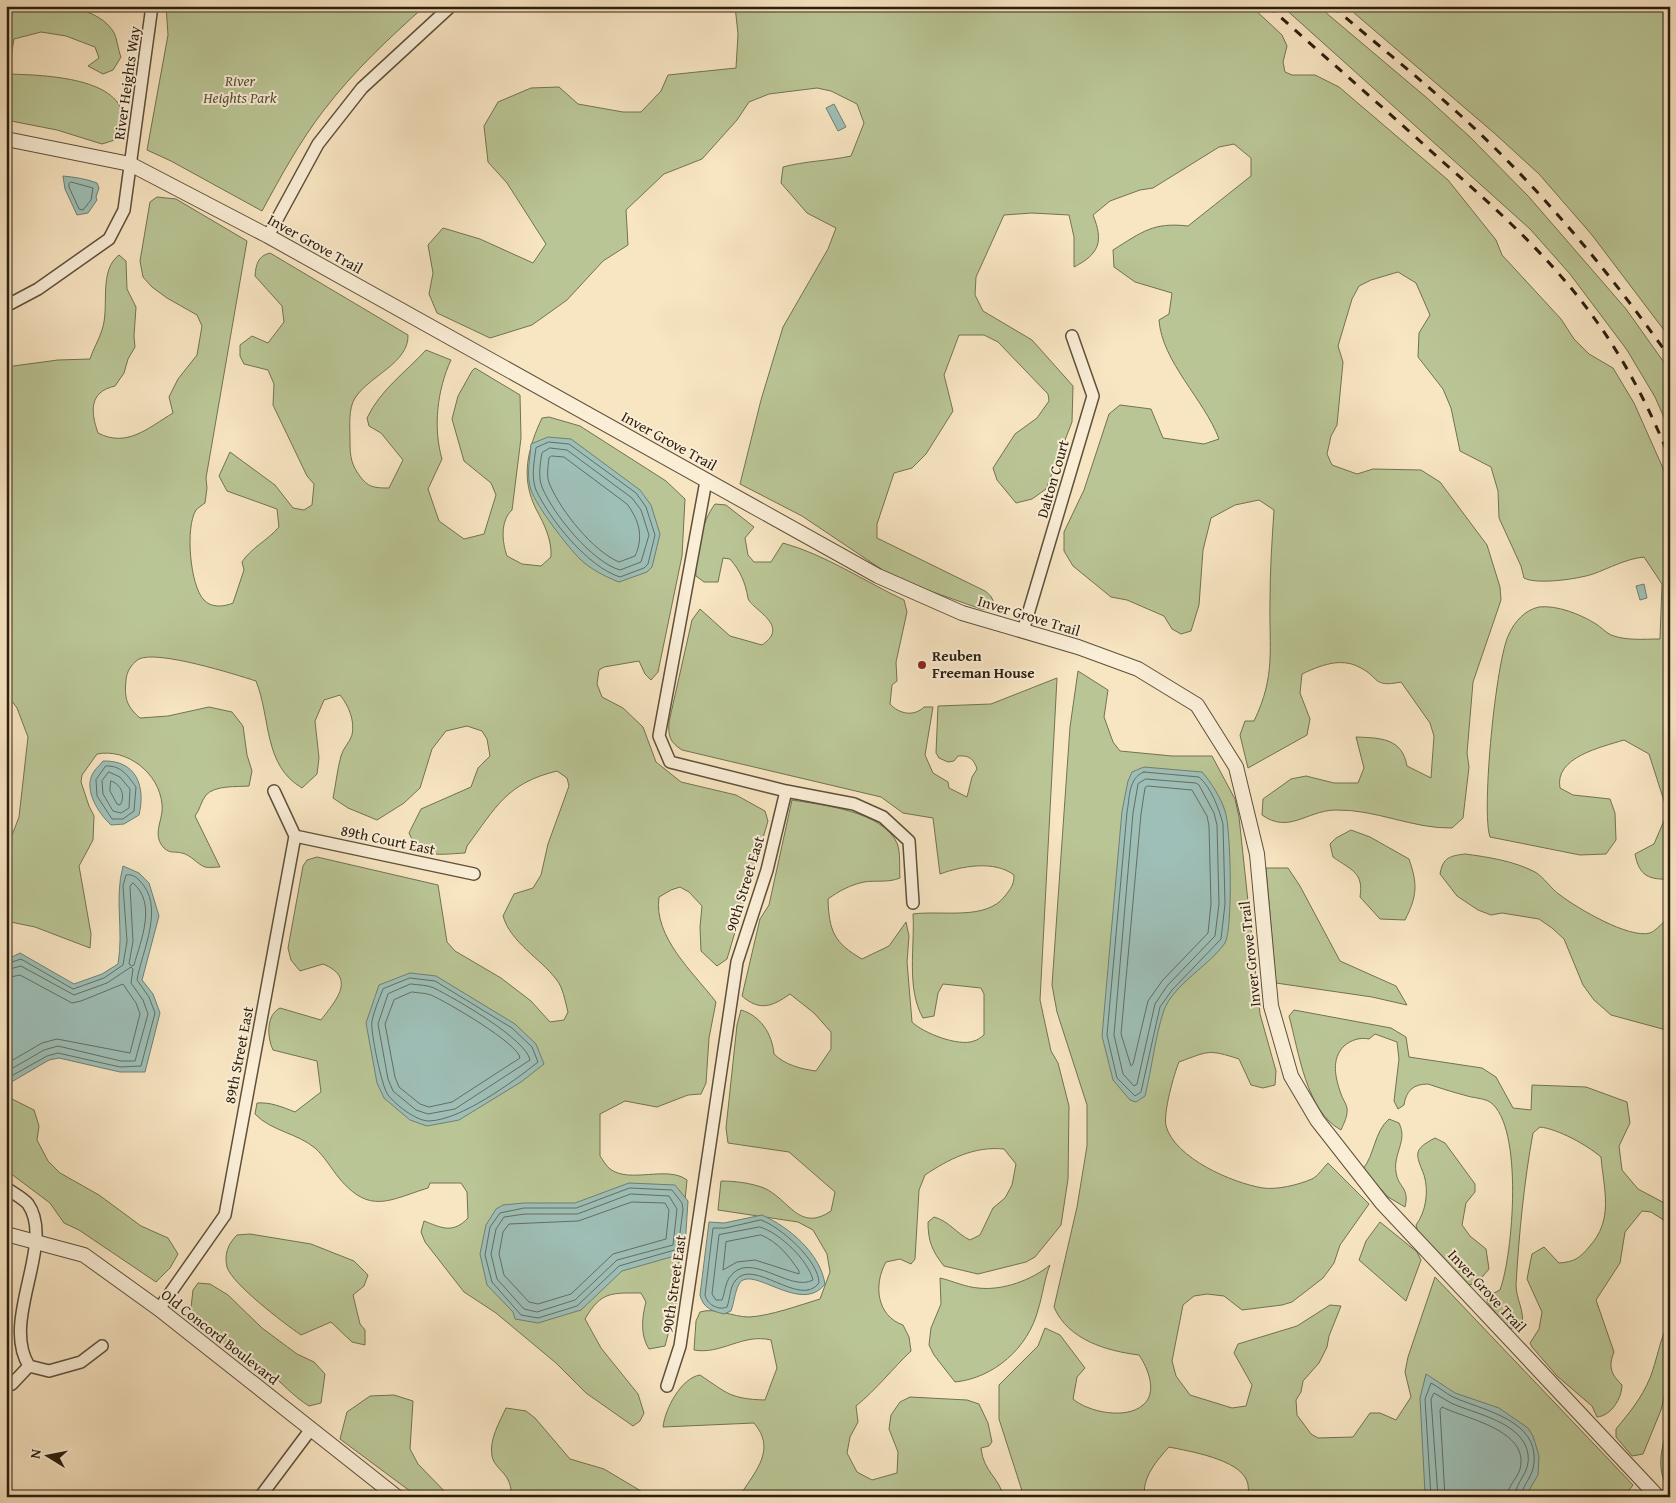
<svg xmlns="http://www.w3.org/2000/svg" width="1676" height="1503" font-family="'Gentium Book Plus',serif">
<rect width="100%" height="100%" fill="#f8e5c2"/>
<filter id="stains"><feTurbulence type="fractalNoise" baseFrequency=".004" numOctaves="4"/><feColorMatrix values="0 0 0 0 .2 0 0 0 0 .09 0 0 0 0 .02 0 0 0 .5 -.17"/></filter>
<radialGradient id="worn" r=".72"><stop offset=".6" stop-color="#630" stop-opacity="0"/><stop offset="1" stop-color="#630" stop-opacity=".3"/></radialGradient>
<path fill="#bac595" stroke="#727252" d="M6 6C39 6 92 0 113 31 117 37 118 50 121 57L113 70 103 74 88 66 99 58 95 47 66 36 41 32 14 39 8 74C38 75 119 76 123 117 124 124 120 132 118 139L102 144 57 130 6 120Z
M166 6H425C389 38 353 72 324 110 300 141 281 176 262 211L171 161 147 150 168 35Z
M735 6H1251L1282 35 1287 46 1283 62 1285 72 1292 75H1315L1339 87 1448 180 1496 240 1502 255 1561 319 1574 339 1589 354 1613 368 1634 403 1670 484V879C1649 880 1639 876 1635 854L1654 844 1666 816 1665 804 1649 754 1624 740C1602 747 1554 757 1560 788L1573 795 1610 799 1615 813 1616 840 1606 854 1580 855 1490 837C1481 811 1496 659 1509 634 1515 621 1525 610 1539 607 1557 605 1580 614 1596 624 1601 627 1605 632 1611 635 1627 641 1643 639 1660 639L1662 584 1644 557C1625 559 1610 568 1593 574 1578 579 1537 585 1524 578L1521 566 1499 518 1498 491 1491 467 1460 451 1451 408 1443 389 1418 357 1419 333 1430 315 1416 283 1398 272 1371 280 1359 286 1352 299 1338 346 1343 362 1337 425 1331 436 1327 454 1332 465 1357 474 1373 469 1421 470 1440 482 1487 545 1500 587 1501 600 1473 682 1467 753 1469 767 1463 818 1452 828C1413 829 1376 809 1335 810 1306 811 1289 834 1262 815L1263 799 1291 779 1306 776 1334 783H1358L1364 768 1356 737C1381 738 1402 738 1407 766L1431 778 1434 736 1430 723 1401 682C1372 688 1380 677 1359 667 1340 657 1319 666 1302 674L1300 693 1310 719 1307 735 1248 768 1240 735 1245 721H1254C1276 676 1269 648 1270 601 1270 571 1272 540 1274 510L1259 500 1235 505 1211 518 1203 550 1199 605 1191 631 1181 634 1172 629 1164 616 1127 600 1111 597 1073 566 1064 551V532L1084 490 1109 414 1120 405 1151 409 1163 438 1204 444 1219 439C1204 399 1162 362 1159 320L1169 314 1172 293 1135 282 1114 267 1113 250C1142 232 1153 222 1188 226L1251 176V158L1234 144 1219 147 1153 188 1140 190 1110 201 1093 215C1104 242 1099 254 1074 267V237L1069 215 1032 213 1004 215 976 277 975 295 983 311 1032 340 1073 386 1072 422 1046 489 1032 499 1016 503 997 480 993 468 1015 434 1037 418 1049 401 1048 394 998 342 984 335H959L944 375 953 411 926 454 912 468 894 473 877 524V538L985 591C992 596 995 601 993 610L981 609 896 579 802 516 740 484 761 400 783 327 828 249 836 228 807 213 781 183 783 167C805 161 828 161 851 156L864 123 857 104 831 91 817 88 769 94 749 102 737 120 702 159 664 174 626 210 628 245 603 261 567 300 532 325 490 338 437 313 429 294 433 273 428 245 443 228 480 239 533 263 546 244 507 183 488 162 484 126 498 102 531 88 559 87 578 104 623 112H641L661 91 668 75 736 68 738 34Z
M1282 6H1318L1427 98 1470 137 1529 197 1626 309 1663 361 1670 373V431L1655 397 1627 350 1570 274 1530 229Z
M1346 6H1670V338L1592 235 1539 174 1493 132Z
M157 197 176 199 247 241 206 478 207 488 205 503C202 505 198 508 196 510 185 527 190 586 204 600 211 608 224 607 233 603L244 570 242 562C251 548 268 540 279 527L277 509 227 491 219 476 230 452 275 485 293 508 304 510 312 505 314 484 307 476 273 405 274 384 268 370 244 364 240 356V345L252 336 268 343 284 322 282 306 255 276C256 264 258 256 270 253L408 335C409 363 369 376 355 398 348 409 350 427 350 439 350 452 350 461 357 472 367 487 372 488 389 488L403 460 381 433 369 426 367 418C381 389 405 373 426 350L451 360C437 390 433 428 442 459L428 489 439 521 464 539 484 534 496 495 491 483 464 461 452 419 458 396 472 371 475 368 520 395 521 438 512 510C500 521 502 542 507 556L522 564 541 566 551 557C552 539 544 524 536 509 520 477 528 448 542 418L549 417 580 426 666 481 685 499 682 556 658 672 651 680 645 674 639 661 604 667 599 670 597 684 602 697 623 708 643 727 656 762 681 782 736 795 765 811 768 821 727 959 717 966 701 951 700 927 702 906 689 892 680 887 671 890 659 897C653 937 694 973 716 1002L709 1038 706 1083 701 1094 688 1095 657 1107 625 1101 600 1114V1156C603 1160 606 1166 610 1169 630 1184 667 1165 687 1180L678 1274 679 1292 665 1346 649 1349C640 1335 642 1317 646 1302L641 1293C612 1293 601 1291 585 1319L601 1348 638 1394 644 1413 640 1421 633 1426 586 1393 556 1363 496 1313 464 1292 425 1242 421 1232 424 1221C442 1228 453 1234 468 1218L467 1192 461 1183H430L428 1188C389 1200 370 1215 339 1178 331 1168 324 1156 315 1148 297 1133 271 1131 255 1114L257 1103C271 1102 282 1107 295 1112L321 1092 317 1061 273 1050C267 1037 266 1015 280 1008L321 1020C336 1000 357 978 323 964L300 971 291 960 288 948 303 866 307 860 317 857 438 885 447 942 455 951 501 978 531 1001 550 1022 564 1020 568 1012C565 1001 563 987 556 979 540 958 511 943 503 916L514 894 533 888 541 875 548 844 569 786 567 778 557 771C507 783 496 807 467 846L465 853C440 854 420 860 409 833L421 809 471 787 478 768 490 756 487 739 482 731 467 726 446 731 432 749 420 788 404 803 377 820 348 808 333 798C336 784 337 770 341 756 343 748 350 742 352 735 355 721 349 706 340 695L324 700 315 721 319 758 317 774 302 788C263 765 271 718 256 681 234 674 158 650 139 659 131 664 126 673 126 681 124 698 127 707 140 718L168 716 209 707 232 712 243 726 247 755 252 771 249 786C237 787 215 785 206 795 201 801 200 810 195 816L220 867C215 867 209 868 205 867 197 864 191 855 182 853 175 851 170 854 164 848 151 834 164 820 162 804 159 773 127 748 97 754L82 775 81 782 89 806 94 816 93 840 79 866 91 934 90 948 35 927 6 921V851L19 817 28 737 17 708 6 693V367L58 360 90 359C93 349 99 340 102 330 110 307 98 271 119 255L126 261 127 289 136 307 134 336 135 347 128 359 124 373 115 386C88 392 91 413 98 433 127 448 148 428 173 413L169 397 178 379 197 355 202 326 197 315 167 298 152 287 143 277 140 261 150 202Z
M715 504 726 505 754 527 745 538 748 555 754 562H771L783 543C826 555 864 581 904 600L907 612 896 662 897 681 892 685 890 704C899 714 914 717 924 707H933L925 755 933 773 948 782 949 788 967 797 972 777 977 769C974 759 969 755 958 756L954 761 948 762 939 758 936 753 938 706 991 704 1057 678 1040 1000 1051 1051 1058 1063 1069 1106 1068 1179 1061 1225 1035 1257 1026 1262 978 1274 944 1266C932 1251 928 1241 928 1222L934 1217C949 1221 957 1234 970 1240L980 1235 993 1208 1005 1198 1012 1185 1016 1164 1004 1149C974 1146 949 1159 925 1175L919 1190 915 1259 911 1264 900 1259 886 1262C873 1285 877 1316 903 1325L909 1337 911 1351C892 1369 877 1389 856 1406L858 1422 850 1437 847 1453 857 1472 872 1480 897 1473 898 1452 889 1429 891 1415 900 1402 910 1397 967 1400 979 1404 988 1423 992 1442 989 1446 981 1448C983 1472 1001 1479 1003 1497H745L741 1494C757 1469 776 1449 754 1423L663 1427C665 1409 681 1378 700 1375 727 1393 730 1399 765 1400L777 1368 771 1340C743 1333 721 1355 694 1350L696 1321 700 1312C716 1307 732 1317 749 1317 770 1316 800 1305 820 1299L830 1272 827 1254 813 1230 798 1222 718 1210 721 1181C735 1181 751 1183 764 1188 789 1199 799 1233 831 1211L835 1192 789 1152 728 1143 726 1128 737 1025 741 1010C761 1016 772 1034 774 1054 785 1065 801 1069 816 1071L831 1049V1032L814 1013 790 994C773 1006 760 1012 742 996L760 919 769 905 792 800C823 805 882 811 897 843 901 853 899 868 900 878 888 883 876 880 864 882 850 885 839 891 828 899 829 931 834 943 862 959L889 946 906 922 909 936 907 962 912 1022C923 1033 959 1047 974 1041 978 1040 981 1037 984 1035V994L981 988 943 984 938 993 934 1016 923 1018C906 988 915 947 913 914 942 910 986 921 1005 896 1011 888 1014 885 1014 875 994 860 962 866 940 874L933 818 903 813 881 797 682 750C670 742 668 737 669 722L692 620 700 609 730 636 762 645C792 625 750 609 748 598 745 582 741 572 730 559L723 558 718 582H704L696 576C694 555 702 521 715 504Z
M1078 671 1108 690 1104 717 1113 742 1120 751 1172 756H1212L1235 799 1239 817 1260 1014 1276 1071 1275 1085 1263 1088 1251 1085 1239 1059C1208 1049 1209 1051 1179 1062 1174 1074 1163 1113 1166 1126 1175 1158 1232 1183 1263 1188 1277 1190 1298 1185 1312 1179 1318 1176 1323 1168 1328 1163L1369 1204 1340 1245 1334 1263 1323 1278 1292 1302 1282 1305 1242 1310 1224 1296 1207 1294 1194 1296 1183 1305 1172 1361 1176 1376 1190 1395 1232 1408 1246 1406 1252 1385 1234 1353 1238 1344 1297 1326 1330 1305 1341 1306 1329 1336 1327 1347 1319 1363 1303 1381 1301 1392 1296 1400 1297 1415 1311 1434 1318 1438 1353 1437 1370 1413H1380L1396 1420 1411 1397 1405 1372 1408 1357 1435 1277 1633 1485 1624 1497H1249C1248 1492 1249 1486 1247 1481 1239 1459 1188 1451 1169 1447 1157 1460 1141 1479 1145 1497H1024L999 1419V1385L1038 1346 1045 1328 1060 1335 1085 1368 1077 1377 1073 1399C1088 1412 1126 1420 1143 1405 1158 1393 1148 1368 1139 1355 1107 1351 1068 1340 1054 1307L1077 1207 1087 1146V1105L1057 1012 1052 985 1070 727Z
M1351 830 1370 837 1409 859C1418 885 1417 896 1405 920L1380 919 1360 897C1364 872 1351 870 1333 857L1330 844 1336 838Z
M1465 854C1488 857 1514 861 1535 872 1544 877 1551 889 1560 895 1577 908 1629 939 1650 933 1656 931 1664 921 1670 916V1031L1611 1015 1594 1000 1583 985 1564 939 1552 928 1539 919 1502 913 1491 915 1478 910 1457 896 1440 874C1443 857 1450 856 1465 854Z
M1266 868H1288L1300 886 1340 961 1396 986 1407 1005 1372 997 1276 983Z
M1294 1010 1391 1028 1406 1037 1409 1057 1482 1068 1496 1077 1513 1108 1531 1110 1532 1085 1586 1087 1627 1102 1630 1123 1619 1146 1622 1170 1638 1189 1670 1206V1224L1651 1212 1642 1211 1625 1232 1620 1263 1596 1300 1614 1352C1608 1367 1611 1374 1622 1385 1622 1398 1611 1416 1597 1417L1592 1406 1557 1376 1532 1347 1530 1343 1539 1329 1542 1312 1527 1279 1532 1254 1544 1247 1559 1263C1574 1262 1580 1258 1589 1247 1614 1220 1604 1191 1601 1157 1587 1145 1558 1129 1540 1127L1533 1133C1524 1182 1519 1234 1516 1285 1516 1299 1525 1311 1522 1326L1516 1329 1508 1328 1487 1302 1488 1296 1500 1290C1513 1255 1524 1126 1490 1102 1484 1098 1472 1098 1464 1095 1452 1092 1440 1088 1428 1084 1413 1084 1406 1091 1404 1105L1398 1109 1394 1101 1399 1059 1397 1042 1375 1034 1369 1039C1360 1037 1351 1040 1344 1046 1331 1059 1335 1077 1341 1094 1342 1098 1346 1103 1347 1108 1348 1116 1344 1123 1341 1130 1306 1111 1299 1052 1289 1016Z
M6 1099H12L34 1110 39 1126 37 1140 48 1161 60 1173 99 1195 141 1226 168 1238 178 1254 170 1268 156 1282 79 1230 64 1223 50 1203 6 1170Z
M1389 1119 1399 1123C1408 1141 1393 1153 1396 1172 1398 1188 1410 1187 1405 1207L1388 1197 1363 1169C1375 1154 1374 1132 1389 1119Z
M1435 1138 1445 1143 1475 1184V1192L1466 1203 1462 1225 1470 1236 1486 1249 1489 1269 1477 1283 1469 1285 1418 1232 1416 1225C1426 1212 1429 1191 1424 1175 1416 1154 1412 1150 1435 1138Z
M1380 1222 1417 1252 1421 1260 1406 1301 1359 1260 1366 1241Z
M250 1234 311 1244 354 1261 368 1275 364 1286 353 1295 360 1324 365 1330V1345L352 1342 331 1322 301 1335C285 1324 232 1284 227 1267 224 1254 228 1244 237 1235Z
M1050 1265C1044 1280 1043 1294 1038 1310 1028 1348 994 1378 955 1382L934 1355 929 1345 931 1328 941 1304 940 1278C953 1281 965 1287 978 1288 1002 1291 1032 1280 1050 1265Z
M198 1283 210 1284 228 1295 262 1328 297 1354 314 1362 325 1374 321 1403 309 1406C293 1396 282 1383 268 1371 242 1351 209 1344 190 1316L193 1290Z
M1667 1326 1670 1327V1373L1661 1410 1643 1454 1632 1456 1616 1437V1429C1630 1412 1641 1399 1650 1378 1657 1360 1659 1343 1667 1326Z
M394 1395 413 1401 410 1449 418 1464 450 1497H418L340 1439 347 1412 370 1396Z
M506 1408 526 1411 535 1418 570 1459 604 1469 651 1497H511C513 1473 495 1471 492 1456 489 1440 499 1423 506 1408Z
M1670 1422V1490C1654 1471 1662 1444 1670 1422Z"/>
<path fill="#9ebfb7" stroke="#707f73" d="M834 104 846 127 838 131 826 108Z
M63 176C74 177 87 179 97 183L99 188 96 197 97 200 88 213 77 215 65 189Z
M548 437 571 439 640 490 651 505 660 534 652 567 647 572 619 582C606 577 590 569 580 559 567 546 537 507 531 490 526 475 530 460 531 444Z
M1644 584 1647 598 1640 600 1636 586Z
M103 761C136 760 146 786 139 815L124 824 111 825C99 814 83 790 93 773 95 769 100 765 103 761Z
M1144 767 1202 772C1211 782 1221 798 1225 811 1231 827 1233 930 1225 943 1210 965 1174 984 1164 1010 1155 1037 1152 1068 1145 1096L1136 1102 1130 1100 1113 1080 1102 1036 1122 811 1128 781 1132 772Z
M123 866 139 873 149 883 159 916 142 980 153 994 160 1013 145 1072H120L59 1058 49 1060 8 1084 6 1082V960L20 953 74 984 102 974 118 964C124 930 114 900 123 866Z
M410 973 436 976 515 1024 536 1044 544 1064 521 1082 459 1120 427 1126 410 1120 384 1098 377 1083 366 1023 379 985Z
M629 1183 675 1185 688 1201 685 1247 678 1255 622 1271 581 1310 538 1323 515 1319 513 1312 487 1285 480 1254 486 1225 496 1209 503 1205 524 1203H575Z
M762 1215C789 1227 820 1253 825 1284 801 1316 751 1263 739 1284 735 1291 734 1303 731 1311L724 1314C712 1311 703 1308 700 1295L709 1222 724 1223Z
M1426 1374 1455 1393 1499 1408 1528 1428 1533 1436 1539 1456 1538 1475 1525 1497H1428L1425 1493 1420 1398Z"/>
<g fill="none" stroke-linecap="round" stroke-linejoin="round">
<path stroke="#646e62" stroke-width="1" d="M71 182 93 188 91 200 83 210 79 209 69 187V184Z
M549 442 569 444 636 493 646 507 655 535 648 564 644 568 620 577C588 567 550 520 536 490 531 477 534 462 536 448Z
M550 448 567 450 632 498 641 510 649 535 641 562 620 570C592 562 553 514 542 487 538 477 540 464 542 453Z
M552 456 564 457 627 504C639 520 644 537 635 556L619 562C593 551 561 511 550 485 546 477 548 467 549 458Z
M106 766C121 765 128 776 136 787L134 811 123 819H112L97 796 96 780Z
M109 772 120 777 130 789 129 808 121 813 113 811 103 794 102 781Z
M1144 772 1199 777C1211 787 1219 809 1223 824L1225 904 1221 939 1172 990 1160 1007 1141 1092 1135 1096 1117 1078 1107 1035 1127 812C1130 797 1128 778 1144 772Z
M1146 779 1196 783 1199 785 1214 813 1217 825 1219 904 1215 936 1167 986 1155 1004 1137 1084 1134 1086 1123 1074 1114 1035 1133 813 1138 784Z
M111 781C121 784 126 796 120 805L117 804 110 791Z
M1148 786 1192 790 1207 816 1209 826 1211 904 1208 933 1162 981 1148 1001 1133 1064 1131 1066 1121 1034 1141 814 1145 788Z
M133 883C157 903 141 940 134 965L132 966 129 964 133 941 130 887Z
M6 964 21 959 73 989 104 978 123 965 127 941 123 886 126 875C131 874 135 876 139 880 166 906 142 950 137 980L149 997 155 1013 141 1066 120 1067 58 1053 47 1056 6 1079
M6 970 21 966 74 995 107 983 131 967 133 969 131 983 143 1000 148 1014 135 1061H121L58 1046 44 1050 6 1072
M6 978 20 975 72 1003 81 1001 123 984 136 1003 140 1014 130 1053 57 1039 42 1043 6 1064
M410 978 435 981 512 1028 532 1047 538 1062C513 1082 461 1120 429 1121 416 1121 396 1105 388 1095 382 1088 370 1030 372 1021 374 1011 379 999 383 989Z
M411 984C418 985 428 985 434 988 456 999 526 1039 530 1060L455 1109 428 1114 416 1110 393 1091 388 1079 378 1024 388 994Z
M412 992C418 993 426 993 431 995 447 1002 519 1044 520 1058L452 1102 429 1107 420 1104 399 1087 395 1077 385 1024 394 1000Z
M630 1188 672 1190 682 1203 683 1209 678 1249 619 1266 577 1306 538 1318 521 1315 492 1282 485 1255 490 1227 500 1213 524 1208H576Z
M631 1194 669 1196 677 1209 673 1245 617 1260 575 1300 537 1312 524 1309 497 1279 491 1254 496 1229 504 1217 525 1214H577Z
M632 1202 665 1203 669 1210 666 1239 613 1254 571 1294 538 1304 529 1302 504 1275 499 1254 503 1232 509 1224 578 1221Z
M761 1220C781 1227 819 1261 819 1283 800 1309 753 1256 735 1281 730 1287 730 1299 727 1307 718 1311 707 1304 705 1295L713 1228H725Z
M760 1227C780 1233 808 1260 813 1280 789 1293 749 1248 729 1278 725 1284 725 1293 722 1300H716L712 1294 719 1235Z
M761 1235C778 1242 789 1256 799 1271V1274L755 1260 737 1262 723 1270 726 1242Z
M1431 1497 1425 1399 1431 1383C1439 1387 1445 1393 1453 1397 1479 1409 1531 1418 1534 1454 1536 1477 1523 1481 1521 1497
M1438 1497 1431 1399 1434 1393C1440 1396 1445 1400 1451 1403 1475 1414 1523 1422 1528 1454 1531 1473 1515 1481 1515 1497
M1445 1497 1440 1410 1442 1407C1466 1419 1530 1430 1520 1469 1517 1479 1508 1485 1507 1497"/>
<defs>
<path id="minor" d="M268 236 318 144 362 88 451 6
M6 306 38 289 109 239 124 210 152 6
M706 481 659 736 670 762 786 791 854 804 883 817 909 841 913 903
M1023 631 1093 396 1072 336
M295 836 474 874
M6 1188C13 1193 23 1198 28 1204 56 1244 0 1320 29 1366L49 1371 81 1362 102 1346
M159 1309 225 1215 295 836 274 791
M6 1386 12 1384 29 1366
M667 1386 680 1346 737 962 767 870 786 791
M260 1497 311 1429"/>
<path id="tertiary" d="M6 139 130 164 268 236 878 576 962 613 1078 647 1138 669 1197 705 1236 767 1257 854 1271 1006 1291 1076 1317 1120 1382 1203 1658 1497
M6 1234 84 1255 159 1309 397 1497"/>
</defs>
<use href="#minor" stroke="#5e503b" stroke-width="14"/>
<use href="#tertiary" stroke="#5e503b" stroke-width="16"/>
<use href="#minor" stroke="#faeed7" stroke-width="11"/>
<use href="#tertiary" stroke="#faeed7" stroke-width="14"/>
<path stroke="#2b1e0e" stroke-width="3" stroke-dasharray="9 9" stroke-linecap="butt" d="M1268 6C1326 58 1385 109 1443 162 1499 211 1554 261 1597 322 1627 364 1651 411 1670 459
M1332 6C1374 42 1418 77 1459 114 1539 187 1608 270 1670 358"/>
</g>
<circle fill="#8f2418" stroke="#faeed7" stroke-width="2" cx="922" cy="665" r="5"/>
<g text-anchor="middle" stroke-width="4" stroke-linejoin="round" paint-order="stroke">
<g font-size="15" font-style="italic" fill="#565036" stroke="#faeed7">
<text x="240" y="86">River<tspan x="240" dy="17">Heights Park</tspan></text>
</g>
<g font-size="15" fill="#2b1e0e" stroke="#faeed7">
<text transform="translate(127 83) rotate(-82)" y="5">River Heights Way</text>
<text transform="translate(315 244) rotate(29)" y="5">Inver Grove Trail</text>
<text transform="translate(669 441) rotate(29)" y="5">Inver Grove Trail</text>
<text transform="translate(1053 479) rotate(-74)" y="5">Dalton Court</text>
<text transform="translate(1029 616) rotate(17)" y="5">Inver Grove Trail</text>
<text transform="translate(388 840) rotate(12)" y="5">89th Court East</text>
<text transform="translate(745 884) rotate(-73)" y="5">90th Street East</text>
<text transform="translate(1250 954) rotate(-96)" y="5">Inver Grove Trail</text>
<text transform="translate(239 1055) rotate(-79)" y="5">89th Street East</text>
<text transform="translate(674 1284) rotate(-82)" y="5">90th Street East</text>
<text transform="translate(1487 1291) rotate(47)" y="5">Inver Grove Trail</text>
<text transform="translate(220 1337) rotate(38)" y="5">Old Concord Boulevard</text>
</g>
<g font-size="15" font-weight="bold" fill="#2b1e0e" stroke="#faeed7" text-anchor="start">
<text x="932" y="661">Reuben<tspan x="932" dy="17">Freeman House</tspan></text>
</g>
</g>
<rect width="1676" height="1503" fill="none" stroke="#f8e5c2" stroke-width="25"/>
<rect x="8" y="8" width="1661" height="1488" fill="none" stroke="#2b1e0e" stroke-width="2.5"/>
<rect x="12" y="12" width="1651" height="1478" fill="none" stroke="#2b1e0e"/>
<g transform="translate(48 1456) rotate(280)" stroke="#faeed7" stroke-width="4" paint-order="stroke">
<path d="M0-4L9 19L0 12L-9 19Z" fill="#2b1e0e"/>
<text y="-8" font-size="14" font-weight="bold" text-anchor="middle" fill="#2b1e0e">N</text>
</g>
<rect width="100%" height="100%" filter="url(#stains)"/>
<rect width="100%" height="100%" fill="url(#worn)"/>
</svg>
